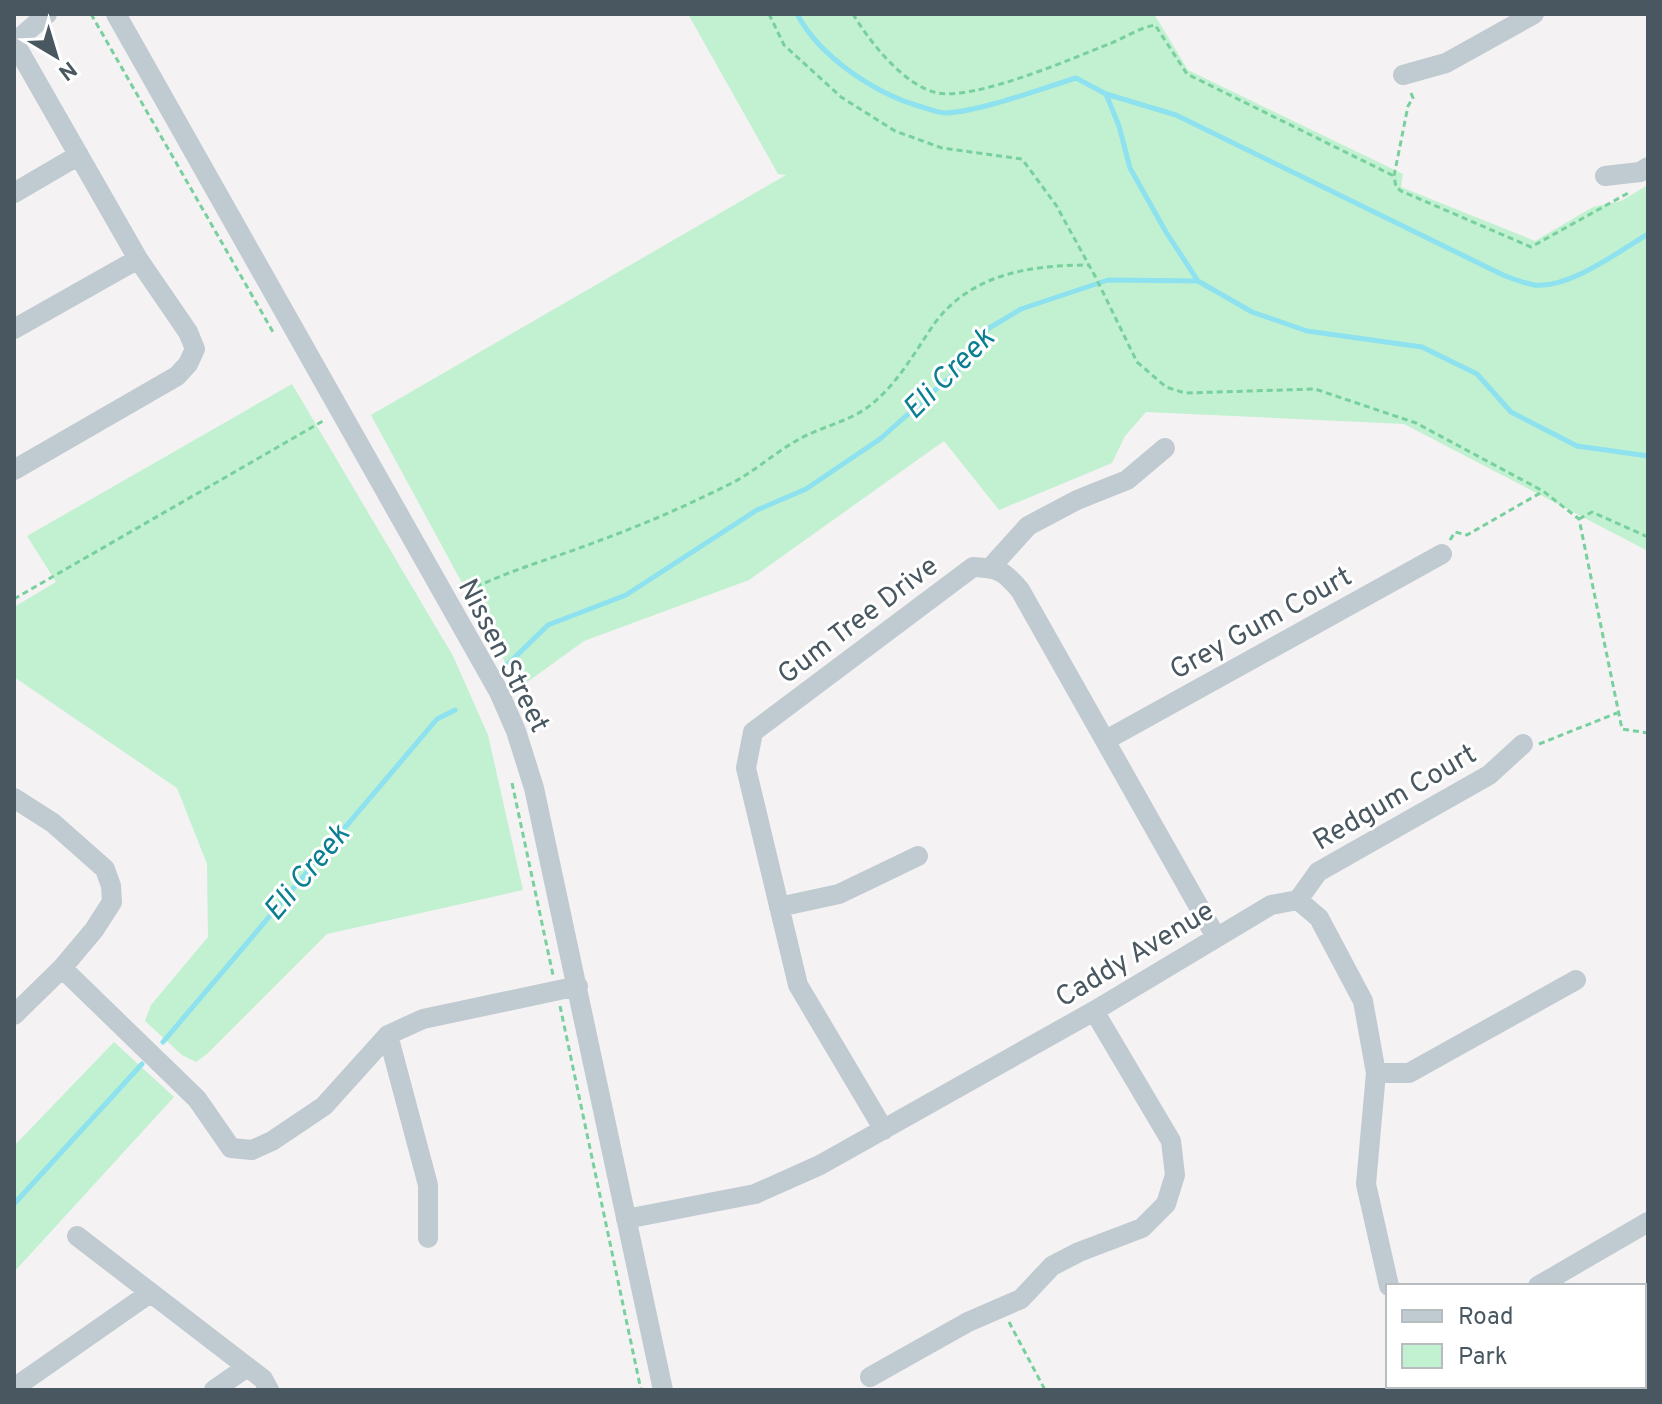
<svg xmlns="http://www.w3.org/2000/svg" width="1662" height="1404" font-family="Overpass,sans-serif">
<rect width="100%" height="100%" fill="#f4f2f2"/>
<path fill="#c1f1d0" d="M688 14H1154L1188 70 1403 174 1401 187 1535 241 1593 207 1621 201 1648 185V551L1404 424 1146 412 1125 436 1112 463 999 510 944 441 749 580 584 641 519 688 371 415 786 175 778 174Z
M292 384 453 656 488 735 523 890 327 934 207 1054 196 1062 182 1055 145 1021 151 1005 208 937 207 864 177 788 14 677V607L56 582 27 536Z
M114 1042 174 1097 14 1272V1146Z"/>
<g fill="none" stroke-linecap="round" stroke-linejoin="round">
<path stroke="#8ee1ee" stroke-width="5" d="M797 14C820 57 875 94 922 107 929 109 938 113 946 113 982 111 1040 89 1076 78L1106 94 1119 126 1130 168 1166 232 1198 281
M1106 94 1176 115 1503 275C1513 279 1524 283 1534 285 1569 289 1618 252 1648 234
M508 664 548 625 626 595 757 510 806 489 880 439 966 363 986 330 1021 309 1108 280 1198 281 1252 312 1307 331 1422 347 1477 374 1511 412 1577 446 1648 456
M163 1042 437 719 455 710
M14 1204 142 1064"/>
<path stroke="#78d09e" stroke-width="3" stroke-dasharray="6 4" stroke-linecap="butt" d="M91 14 273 332
M769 14 784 45 841 97 895 131 942 148 1022 159 1056 205 1095 276 1137 362 1166 387 1185 393 1315 389 1416 423 1543 491 1579 519 1622 729 1648 733
M853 14C869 41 905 87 938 93 976 100 1071 59 1109 44 1124 38 1139 28 1155 25L1187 74 1394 176
M1411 93 1413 98 1408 106 1394 176 1396 187 1401 191 1531 247 1630 192
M1579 519 1592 512 1648 537
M1450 540 1455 532 1467 535 1542 492
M476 587C516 568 560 556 601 540 645 524 688 505 730 484 754 472 773 454 796 441 819 427 846 423 868 407 896 386 913 355 932 327 968 274 1030 265 1089 265
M14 599 323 421
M1539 744 1617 713
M512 783 553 975
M560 1006 641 1390
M1009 1322 1045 1390"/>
<path stroke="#c0cad1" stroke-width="20" d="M116 14 499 692 516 731 534 788 663 1390
M14 43 47 14
M1403 75 1446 63 1534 14
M1605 176 1640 172 1648 167
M14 193 79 155
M14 329 138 259
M14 470 177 376 188 364 195 349 188 332 138 259 14 42
M991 567 1028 526 1077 500 1127 480 1165 448
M1106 740 1442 554
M14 798 53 823 105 869 111 886 112 902 94 930 62 968 14 1015
M1298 900 1318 872 1489 775 1523 744
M779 907 839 894 918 856
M62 968 197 1099 231 1148 252 1150 272 1141 324 1106 388 1035 423 1019 578 986
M388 1035 428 1185V1238
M1376 1073H1409L1576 980
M884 1130 798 985 746 768 753 732 973 567C999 568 1004 571 1020 590L1216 937
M626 1219 755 1194 820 1165 1094 1011 1271 905 1298 900 1319 918 1363 1001 1376 1073 1366 1184 1389 1286
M77 1236 263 1379 269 1390
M1538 1286 1648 1222
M870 1377 968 1322 1021 1299 1052 1266 1079 1252 1142 1228 1166 1204 1175 1175 1171 1141 1094 1011
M1409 1386 1410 1390
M14 1388 150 1293
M214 1390 247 1367"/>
</g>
<g text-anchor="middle" stroke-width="6" stroke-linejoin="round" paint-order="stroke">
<g font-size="28" fill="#495760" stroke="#fff">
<text transform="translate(857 619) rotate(-37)" y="10">Gum Tree Drive</text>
<text transform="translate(1260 622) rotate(-29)" y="10">Grey Gum Court</text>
<text transform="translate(505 655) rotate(63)" y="10">Nissen Street</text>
<text transform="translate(1394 796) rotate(-30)" y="10">Redgum Court</text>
<text transform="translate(1134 953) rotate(-31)" y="10">Caddy Avenue</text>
</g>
<g font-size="30" font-style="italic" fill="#0b7f92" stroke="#fff">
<text transform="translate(948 373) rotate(-45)" y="10">Eli Creek</text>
<text transform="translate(306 872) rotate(-50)" y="10">Eli Creek</text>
</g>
</g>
<rect width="1662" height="1404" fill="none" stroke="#495760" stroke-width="32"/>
<rect x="1386" y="1284" width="260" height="104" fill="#ffffff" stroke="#b6bcbf" stroke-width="2"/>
<rect x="1402" y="1310" width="40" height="12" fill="#c0cad1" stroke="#b6bcbf" stroke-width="2"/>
<text x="1458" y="1324" font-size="24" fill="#495760">Road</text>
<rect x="1402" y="1344" width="40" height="24" fill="#c1f1d0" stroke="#b6bcbf" stroke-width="2"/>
<text x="1458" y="1364" font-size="24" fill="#495760">Park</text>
<g transform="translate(56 56) rotate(142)" stroke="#ffffff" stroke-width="6" paint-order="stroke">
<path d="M0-6L14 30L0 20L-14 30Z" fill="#495760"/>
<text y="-12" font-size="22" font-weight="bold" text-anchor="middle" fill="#495760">N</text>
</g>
</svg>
